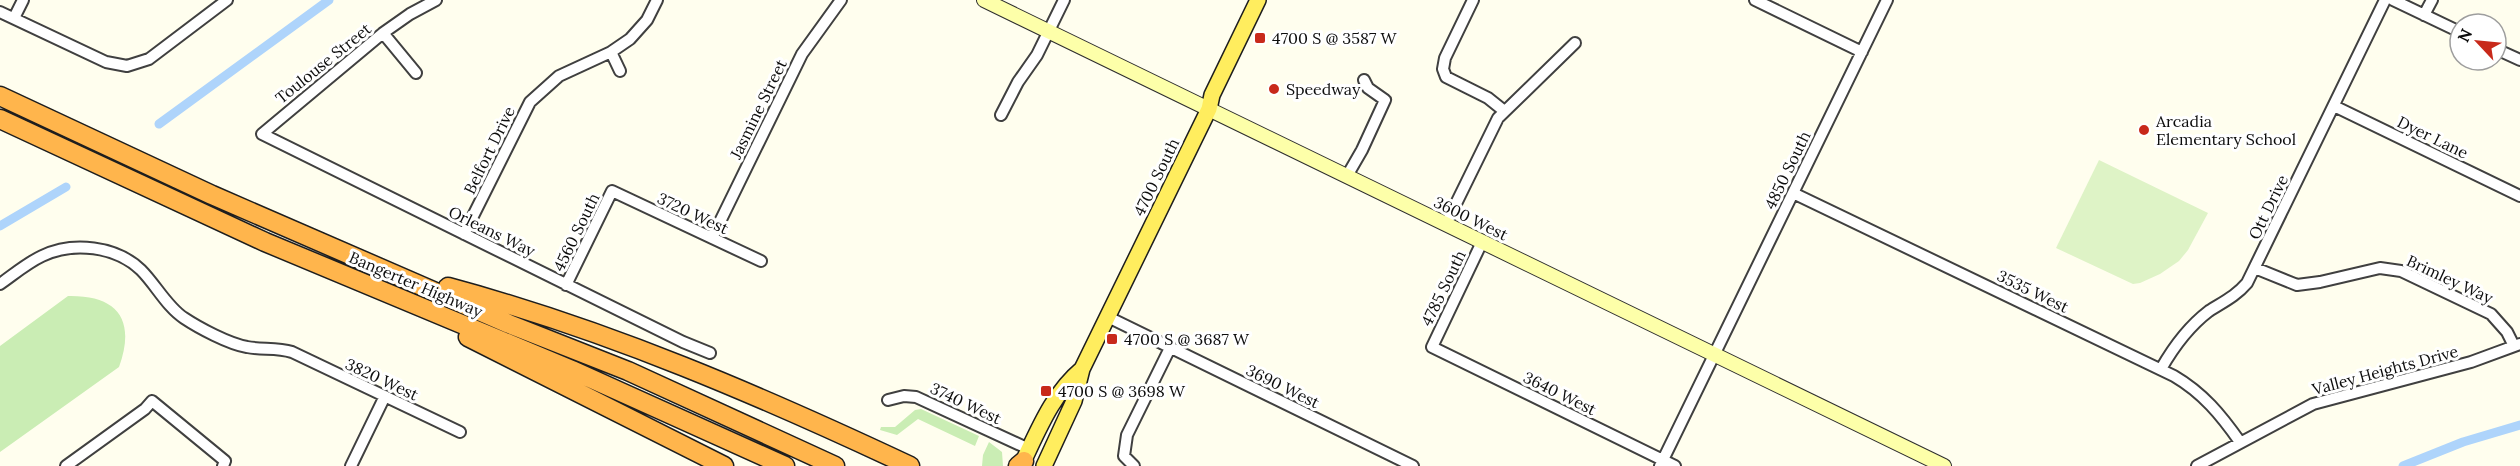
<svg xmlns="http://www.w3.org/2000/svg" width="2520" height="466" font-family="Lora,serif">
<rect width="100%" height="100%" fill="#fffeee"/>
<path fill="#caedb4" d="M68 296C118 295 136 320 119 367L0 452V346Z
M921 409 979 436 975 446 918 419 897 435 880 430 881 427H895L915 410Z
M989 442 1002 452 1003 466H982L983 455Z"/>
<path fill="#def3c6" d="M2099 160 2208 213 2188 250 2179 261 2160 274 2140 283 2133 284 2056 248Z"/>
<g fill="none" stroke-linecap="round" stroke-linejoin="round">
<path stroke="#aed4fb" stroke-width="9" d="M159 124 329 0
M0 226 66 187
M2403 466 2463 442 2520 425"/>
<defs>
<path id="street" d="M436 0 410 14 383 33 262 134 683 342 710 353
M1473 0 1445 58 1443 69 1446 77 1488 98 1503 110
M1755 0 1862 52
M2393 0 2460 32
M0 12 106 62 127 66 149 59 227 0
M2424 15 2432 0
M14 18 23 0
M383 33 416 73
M2496 49 2520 60
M611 52 620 71
M2334 106 2520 196
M1001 115 1018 82 1037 55 1064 0
M1347 176 1362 150 1385 100 1368 88 1364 80
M1793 193 2174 376C2203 393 2221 415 2240 442
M1446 224 1498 118 1575 43
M464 234 530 102 559 76 611 52 630 39 647 20 657 0
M712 238 802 54 841 0
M1482 242 1432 347 1675 466
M2255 268 2297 285 2320 282 2380 268 2401 271 2491 314 2507 332 2514 346
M0 284C13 275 27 263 42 256 73 241 116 246 141 270 156 285 167 307 184 318 199 328 229 344 247 347 262 350 277 347 292 352L460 432
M566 285 612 191 761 261
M1108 317 1413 466
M2161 369C2174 346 2188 327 2209 311 2223 302 2236 296 2247 283L2385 0
M888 400 904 396 916 397 1029 449
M66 466 145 409 152 401 225 461 223 466
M351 466 385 396
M1134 466 1124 456 1127 435 1170 348
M1660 466 1887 0
M2197 466 2313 404 2471 362 2520 344"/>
<path id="secondary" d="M984 0 1944 466"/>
<path id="primary" d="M1021 466C1038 431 1052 394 1082 369
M1044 466 1074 401 1082 369 1209 109 1212 95 1258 0"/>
<path id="highway" d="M0 96 212 195 509 324 628 371 835 466
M0 119 265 242 572 370 785 466
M448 287C608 330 761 396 910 466
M468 337 724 466
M1018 466 1024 461"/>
</defs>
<use href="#street" stroke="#404040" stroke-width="14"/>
<use href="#secondary" stroke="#2f2f2f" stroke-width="16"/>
<use href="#primary" stroke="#1e1e1e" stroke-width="18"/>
<use href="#highway" stroke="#1e1e1e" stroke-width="21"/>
<use href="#street" stroke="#fff" stroke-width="10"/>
<use href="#secondary" stroke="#fdffa9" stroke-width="14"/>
<use href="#primary" stroke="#ffed5e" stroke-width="15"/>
<use href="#highway" stroke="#ffb54c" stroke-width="18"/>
</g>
<g fill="#c8291a" stroke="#fff" stroke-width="2">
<rect x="1254" y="32" width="12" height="12" rx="3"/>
<circle cx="1274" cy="89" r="6"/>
<circle cx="2144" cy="130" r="6"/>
<rect x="1106" y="333" width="12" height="12" rx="3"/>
<rect x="1040" y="385" width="12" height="12" rx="3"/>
</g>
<g text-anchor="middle" stroke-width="6" stroke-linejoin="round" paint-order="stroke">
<g font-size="16" fill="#0d0d0d" stroke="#fff" text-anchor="start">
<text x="1272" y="44">4700 S @ 3587 W</text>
<text x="1286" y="95">Speedway</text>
<text x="2156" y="127">Arcadia<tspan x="2156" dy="18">Elementary School</tspan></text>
<text x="1124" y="345">4700 S @ 3687 W</text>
<text x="1058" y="397">4700 S @ 3698 W</text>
</g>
<g font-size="16" fill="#0d0d0d" stroke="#fff">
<text transform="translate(323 63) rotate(-39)" y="6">Toulouse Street</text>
<text transform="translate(758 109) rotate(-64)" y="6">Jasmine Street</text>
<text transform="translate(2433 137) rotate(26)" y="6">Dyer Lane</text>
<text transform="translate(489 150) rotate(-64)" y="6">Belfort Drive</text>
<text transform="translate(1787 170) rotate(-64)" y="6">4850 South</text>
<text transform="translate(1156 177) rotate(-64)" y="6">4700 South</text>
<text transform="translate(2268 207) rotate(-64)" y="6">Ott Drive</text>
<text transform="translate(693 213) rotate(25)" y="6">3720 West</text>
<text transform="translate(1471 218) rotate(26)" y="6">3600 West</text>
<text transform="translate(492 231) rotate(26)" y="6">Orleans Way</text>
<text transform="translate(576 232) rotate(-64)" y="6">4560 South</text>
<text transform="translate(2450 279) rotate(25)" y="6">Brimley Way</text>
<text transform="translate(416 284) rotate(23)" y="6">Bangerter Highway</text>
<text transform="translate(1443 288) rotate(-64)" y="6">4785 South</text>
<text transform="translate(2033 291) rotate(26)" y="6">3535 West</text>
<text transform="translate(2385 370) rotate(-15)" y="6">Valley Heights Drive</text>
<text transform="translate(382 379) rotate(25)" y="6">3820 West</text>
<text transform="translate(1283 386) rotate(26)" y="6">3690 West</text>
<text transform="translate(1560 393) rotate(26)" y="6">3640 West</text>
<text transform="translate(966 403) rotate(25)" y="6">3740 West</text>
</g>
</g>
<g transform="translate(2478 42) rotate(296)"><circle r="28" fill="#ffffff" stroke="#9e9e9e" stroke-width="1.5"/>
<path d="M0-4.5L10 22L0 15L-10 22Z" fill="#c8291a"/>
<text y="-9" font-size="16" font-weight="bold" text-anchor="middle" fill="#0d0d0d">N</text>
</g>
</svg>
